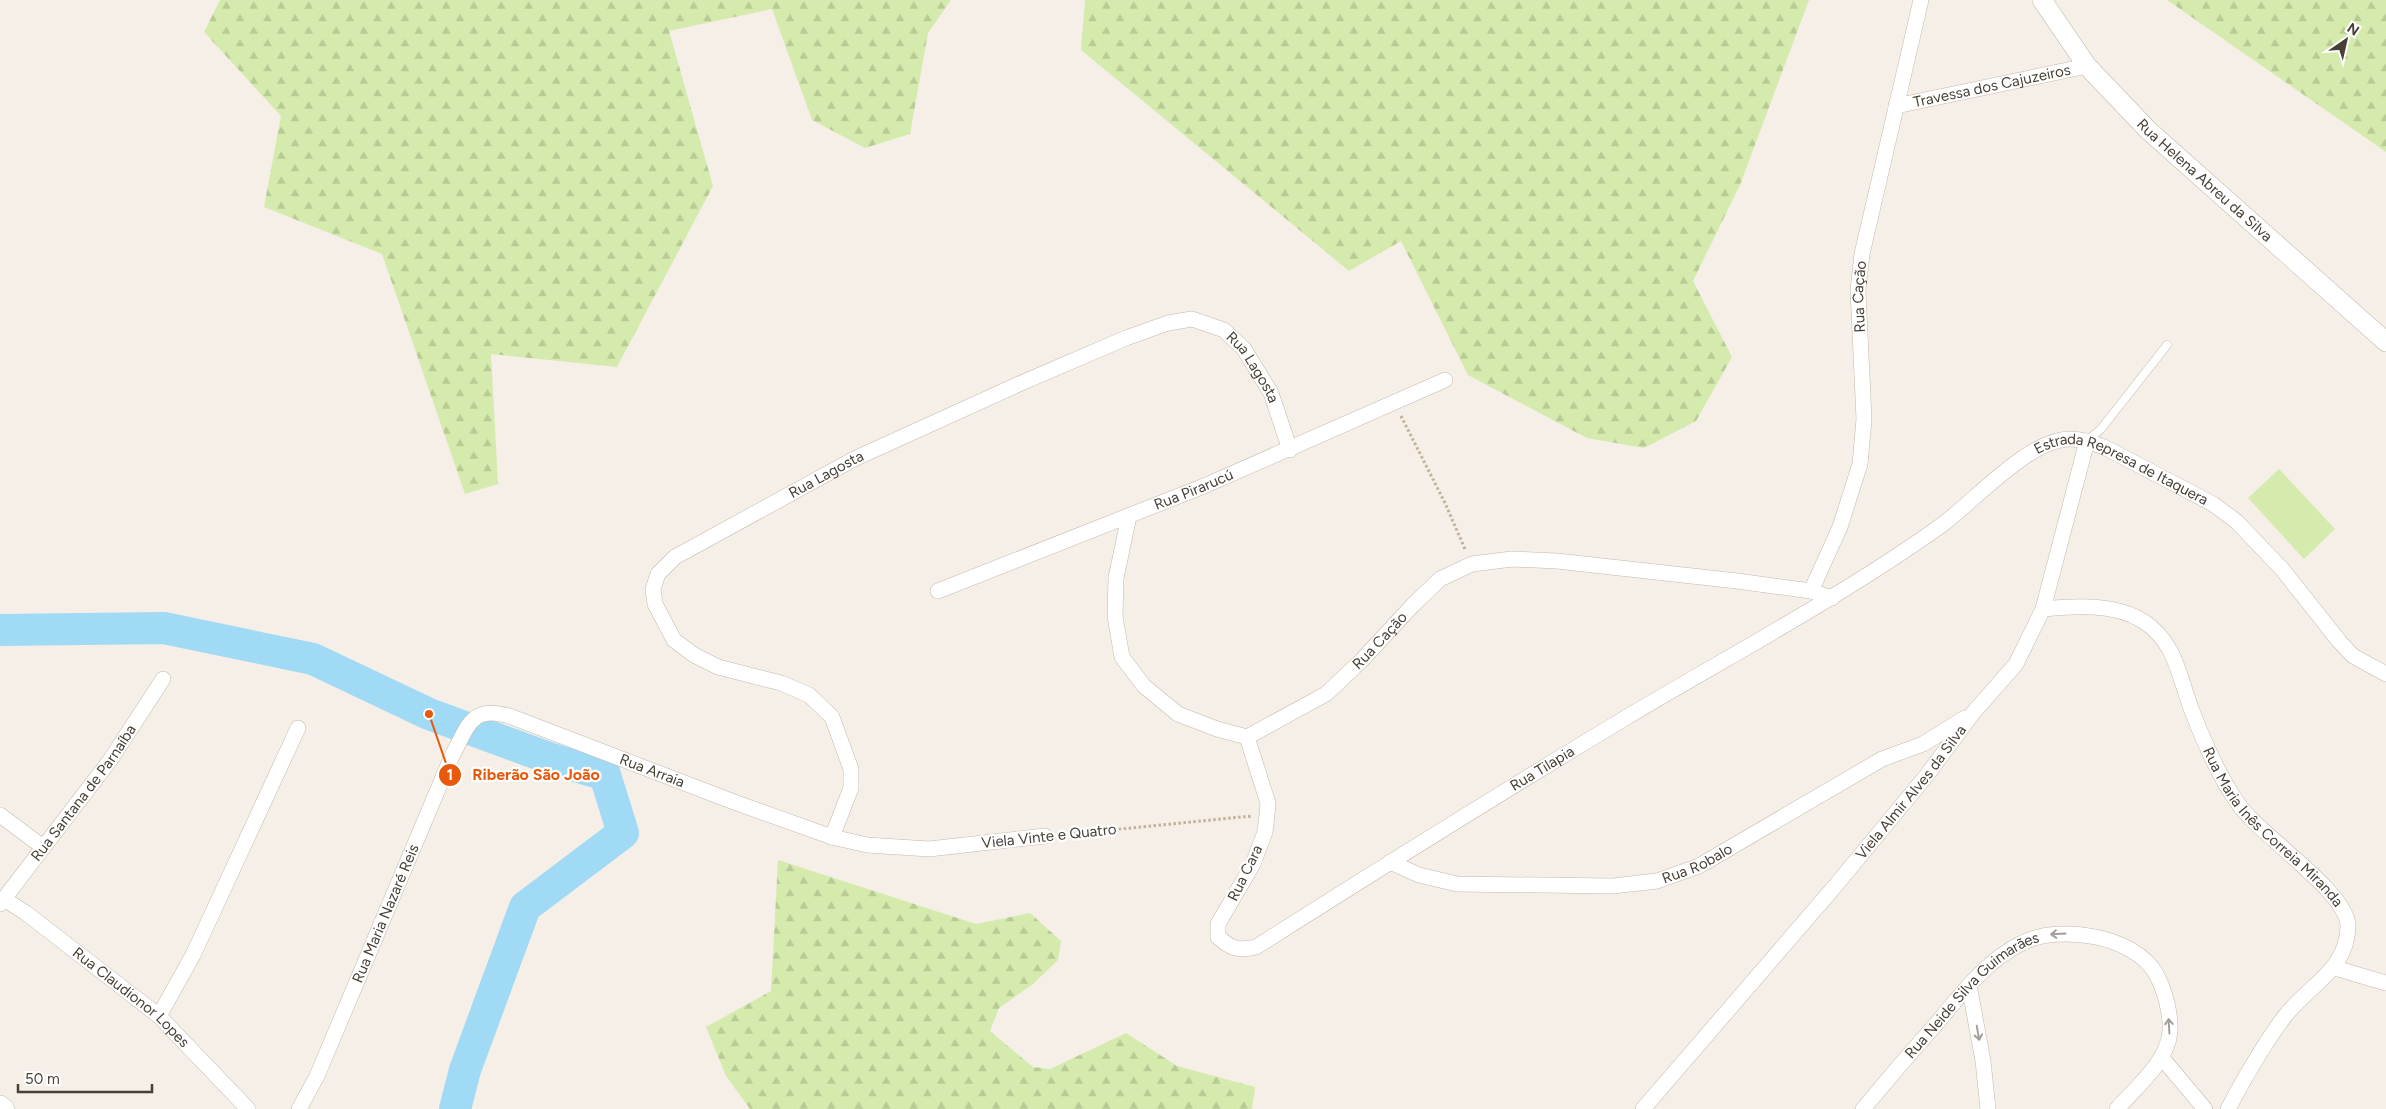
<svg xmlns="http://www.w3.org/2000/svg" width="2386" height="1109" font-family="Figtree,sans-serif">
<defs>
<pattern id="forest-firs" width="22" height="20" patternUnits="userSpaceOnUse" patternTransform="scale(1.25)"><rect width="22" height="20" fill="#d5ebad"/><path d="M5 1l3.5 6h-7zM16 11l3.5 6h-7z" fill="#b8cb95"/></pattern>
</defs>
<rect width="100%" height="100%" fill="#f5efe7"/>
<path fill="url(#forest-firs)" d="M220 0H951L928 33 910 134 865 148 812 120 772 9 669 31 713 186 617 367 491 354 498 484 465 494 382 254 264 207 281 116 204 32Z
M1085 0H1809L1740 185 1693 281 1732 357 1696 421 1644 448 1587 438 1468 375 1401 241 1349 271 1081 50Z
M2167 0H2386V152Z
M778 860 976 924 1030 913 1061 941 1058 960 1033 984 999 1008 990 1031 1033 1067 1050 1069 1126 1033 1177 1066 1255 1087 1252 1109H750L726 1076 706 1027 771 991Z"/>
<path fill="#d5ebad" d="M2279 469 2335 529 2304 559 2248 498Z"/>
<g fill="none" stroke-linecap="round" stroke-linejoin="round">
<path stroke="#a0daf5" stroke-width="32" d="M0 630 164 628 313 659 429 714 549 758 605 775 623 833 525 907 465 1070 455 1109"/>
<defs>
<path id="service" d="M2087 441 2101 429 2167 345"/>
<g id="minor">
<path id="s1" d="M1896 106 2087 66"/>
<path id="s2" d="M1129 516 1116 578 1115 616 1122 657 1144 686 1178 714 1217 729 1247 737 1326 694 1361 661 1413 605 1440 579 1472 564 1512 559 1557 561 1737 581 1811 591 1832 598"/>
<path id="s3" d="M938 591 1204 486 1445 380"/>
<path id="s4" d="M1811 591 1840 527 1860 464 1864 419 1858 290 1862 254 1921 0"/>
<path id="s5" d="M2043 609C2075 606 2114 603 2143 621 2176 642 2179 677 2192 711 2204 742 2218 775 2237 802 2259 836 2349 892 2348 927 2347 970 2309 985 2285 1016 2263 1045 2245 1077 2228 1109"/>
<path id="s6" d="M1247 737 1268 803 1267 815 1265 832 1253 864 1218 924V937C1231 949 1239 951 1256 947 1379 869 1502 792 1627 717 1731 655 1839 598 1939 527 1973 503 2028 439 2070 439 2082 439 2093 443 2104 447L2213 504 2236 521 2282 569 2339 641 2353 656 2386 674"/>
<path d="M0 815 43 847"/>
<path id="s7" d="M832 837 851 788V769L832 717 809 695 781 683 718 667 694 655 674 640 655 604 653 589 658 574 675 557 854 459 1019 384 1126 338 1168 323 1192 319 1224 330 1244 349 1271 393 1290 450"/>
<path id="s8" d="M1390 862 1419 875 1457 884 1613 886 1657 881 1699 866 1882 759 1923 744 1965 718"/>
<path id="s9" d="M4 899 26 913 159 1016 248 1109"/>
<path id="s10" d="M0 904 111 759 163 679"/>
<path d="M2335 968 2386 983"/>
<path d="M1969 985 1983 1061 1988 1109"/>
<path d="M159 1016 193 955 298 728"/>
<path d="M2162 1058 2205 1109"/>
<path id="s11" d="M299 1109 317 1076 452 756C469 724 472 704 512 717L734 802 832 837 867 845 929 849 1045 836"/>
<path id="s12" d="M1643 1109 1836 885 1927 775 1973 713 2016 664 2043 609 2087 441"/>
<path id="s13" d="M1863 1109C1887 1080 1912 1051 1937 1023 1962 993 1987 960 2022 943 2059 924 2134 935 2156 974 2165 990 2171 1014 2170 1032 2167 1063 2136 1087 2117 1109"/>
</g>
<g id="tertiary">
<path id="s14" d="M2042 0 2087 66 2148 130 2386 342"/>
<path d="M0 1105 5 1109"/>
</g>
</defs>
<use href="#service" stroke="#c4b9ac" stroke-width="9"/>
<use href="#minor" stroke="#c4b9ac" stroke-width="16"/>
<use href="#tertiary" stroke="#c4b9ac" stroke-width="20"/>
<path stroke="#c4b199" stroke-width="3" stroke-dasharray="2.5 2.5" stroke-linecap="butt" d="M1401 416 1445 503 1465 549
M1059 835 1252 816"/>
<use href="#service" stroke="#fff" stroke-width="8"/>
<use href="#minor" stroke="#fff" stroke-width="15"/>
<use href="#tertiary" stroke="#fff" stroke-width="19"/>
</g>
<defs><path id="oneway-shaft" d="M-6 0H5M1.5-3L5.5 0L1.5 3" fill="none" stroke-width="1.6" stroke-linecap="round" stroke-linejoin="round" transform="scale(1.25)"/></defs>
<g stroke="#a49f9a">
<use href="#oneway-shaft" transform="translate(2058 934) rotate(177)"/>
<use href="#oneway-shaft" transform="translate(2169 1026) rotate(-93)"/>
<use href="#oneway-shaft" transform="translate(1978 1033) rotate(80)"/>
</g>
<g text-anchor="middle" stroke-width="4.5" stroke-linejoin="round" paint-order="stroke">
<g font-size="15" fill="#483f35" stroke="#fff">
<text dy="5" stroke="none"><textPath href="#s1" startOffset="98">Travessa dos Cajuzeiros</textPath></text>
<text dy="5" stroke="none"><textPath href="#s14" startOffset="244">Rua Helena Abreu da Silva</textPath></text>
<text dy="5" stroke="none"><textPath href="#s4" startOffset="304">Rua Cação</textPath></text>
<text dy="5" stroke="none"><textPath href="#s7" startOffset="1054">Rua Lagosta</textPath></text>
<text dy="5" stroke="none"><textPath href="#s7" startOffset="574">Rua Lagosta</textPath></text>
<text dy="5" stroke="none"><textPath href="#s6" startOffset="1276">Estrada Represa de Itaquera</textPath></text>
<text dy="5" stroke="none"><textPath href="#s3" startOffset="275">Rua Pirarucú</textPath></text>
<text dy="5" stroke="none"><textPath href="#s2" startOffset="462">Rua Cação</textPath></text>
<text dy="5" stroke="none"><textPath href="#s6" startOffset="594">Rua Tilapia</textPath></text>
<text dy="5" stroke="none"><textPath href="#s11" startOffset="618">Rua Arraia</textPath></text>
<text dy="5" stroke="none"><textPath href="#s12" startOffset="415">Viela Almir Alves da Silva</textPath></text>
<text dy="5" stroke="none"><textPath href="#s10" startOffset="139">Rua Santana de Parnaíba</textPath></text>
<text dy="5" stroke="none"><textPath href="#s5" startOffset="351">Rua Maria Inês Correia Miranda</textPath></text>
<text transform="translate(1049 836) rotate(-6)" y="5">Viela Vinte e Quatro</text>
<text dy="5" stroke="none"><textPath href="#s8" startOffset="315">Rua Robalo</textPath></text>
<text transform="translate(1245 873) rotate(-64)" y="5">Rua Cara</text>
<text dy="5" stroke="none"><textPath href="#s11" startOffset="214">Rua Maria Nazaré Reis</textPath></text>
<text dy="5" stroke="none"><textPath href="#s9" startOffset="161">Rua Claudionor Lopes</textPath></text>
<text dy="5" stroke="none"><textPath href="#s13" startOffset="159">Rua Neide Silva Guimarães</textPath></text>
</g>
</g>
<path fill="none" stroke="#e8590c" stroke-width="2" d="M429 714L450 775"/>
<g fill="#e8590c" stroke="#fff" stroke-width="2">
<circle cx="429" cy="714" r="5"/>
<circle cx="450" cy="775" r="12"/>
</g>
<g font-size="15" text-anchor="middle" font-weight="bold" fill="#fff">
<text x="450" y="780">1</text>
</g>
<g font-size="16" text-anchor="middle" font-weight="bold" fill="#e8590c" stroke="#fff" stroke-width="4.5" stroke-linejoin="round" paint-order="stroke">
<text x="536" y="780">Riberão São João</text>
</g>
<g transform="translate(2346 40) rotate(34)" stroke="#ffffff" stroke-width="4" paint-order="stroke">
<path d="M0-4L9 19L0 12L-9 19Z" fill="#483f35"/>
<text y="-8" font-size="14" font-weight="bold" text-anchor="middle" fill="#483f35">N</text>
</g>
<path d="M18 1084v8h134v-8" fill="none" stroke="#483f35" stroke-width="2.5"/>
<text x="25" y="1084" font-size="15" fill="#483f35" stroke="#ffffff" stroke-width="4" paint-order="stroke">50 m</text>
</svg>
